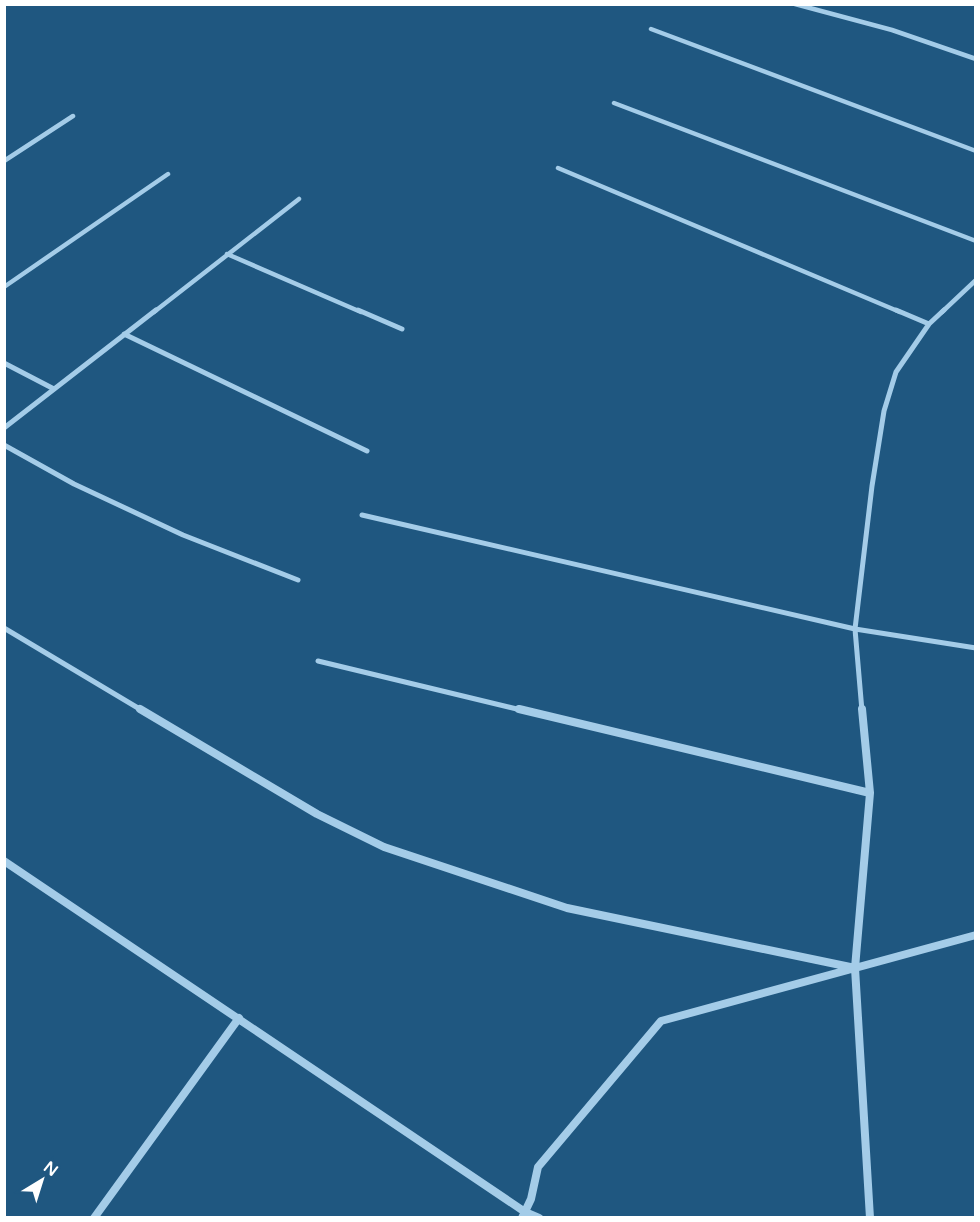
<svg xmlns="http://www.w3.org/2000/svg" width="980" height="1222" font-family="'Varela Round',sans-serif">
<rect width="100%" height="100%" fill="#1f5780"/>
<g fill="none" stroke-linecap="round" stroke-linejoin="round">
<path stroke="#a4cce8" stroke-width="4.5" d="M795 4 892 30 976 59
M651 29 976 151
M614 103 976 241
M4 161 73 116
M558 168 900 312
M227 254 361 312
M4 287 168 174
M154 312 299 199
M942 312 976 280"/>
<path stroke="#a4cce8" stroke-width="5" d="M358 310 402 329
M896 310 929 324
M124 334 367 451
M4 363 54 389
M4 428 156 310
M4 445 74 484 183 535 298 580
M362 515 855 629 976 648
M4 628 143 711
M318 661 525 711
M862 711 855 629 872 486 884 411 896 372 929 324 944 310"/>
<path stroke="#a4cce8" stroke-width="8" d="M140 709 317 814 384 847 567 908 855 968
M519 709 870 793
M862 709 870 793 855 968 870 1218
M4 861 525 1212 539 1218
M94 1218 239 1018
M522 1218 531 1199 538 1167 661 1021 976 935"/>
</g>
<rect width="980" height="1222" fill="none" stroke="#ffffff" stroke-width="12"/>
<g transform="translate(42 1180) rotate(38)" stroke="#1f5780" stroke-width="4.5" paint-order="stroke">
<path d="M0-4.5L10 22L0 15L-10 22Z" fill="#ffffff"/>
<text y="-9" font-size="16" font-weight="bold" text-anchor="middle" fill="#ffffff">N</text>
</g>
</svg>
